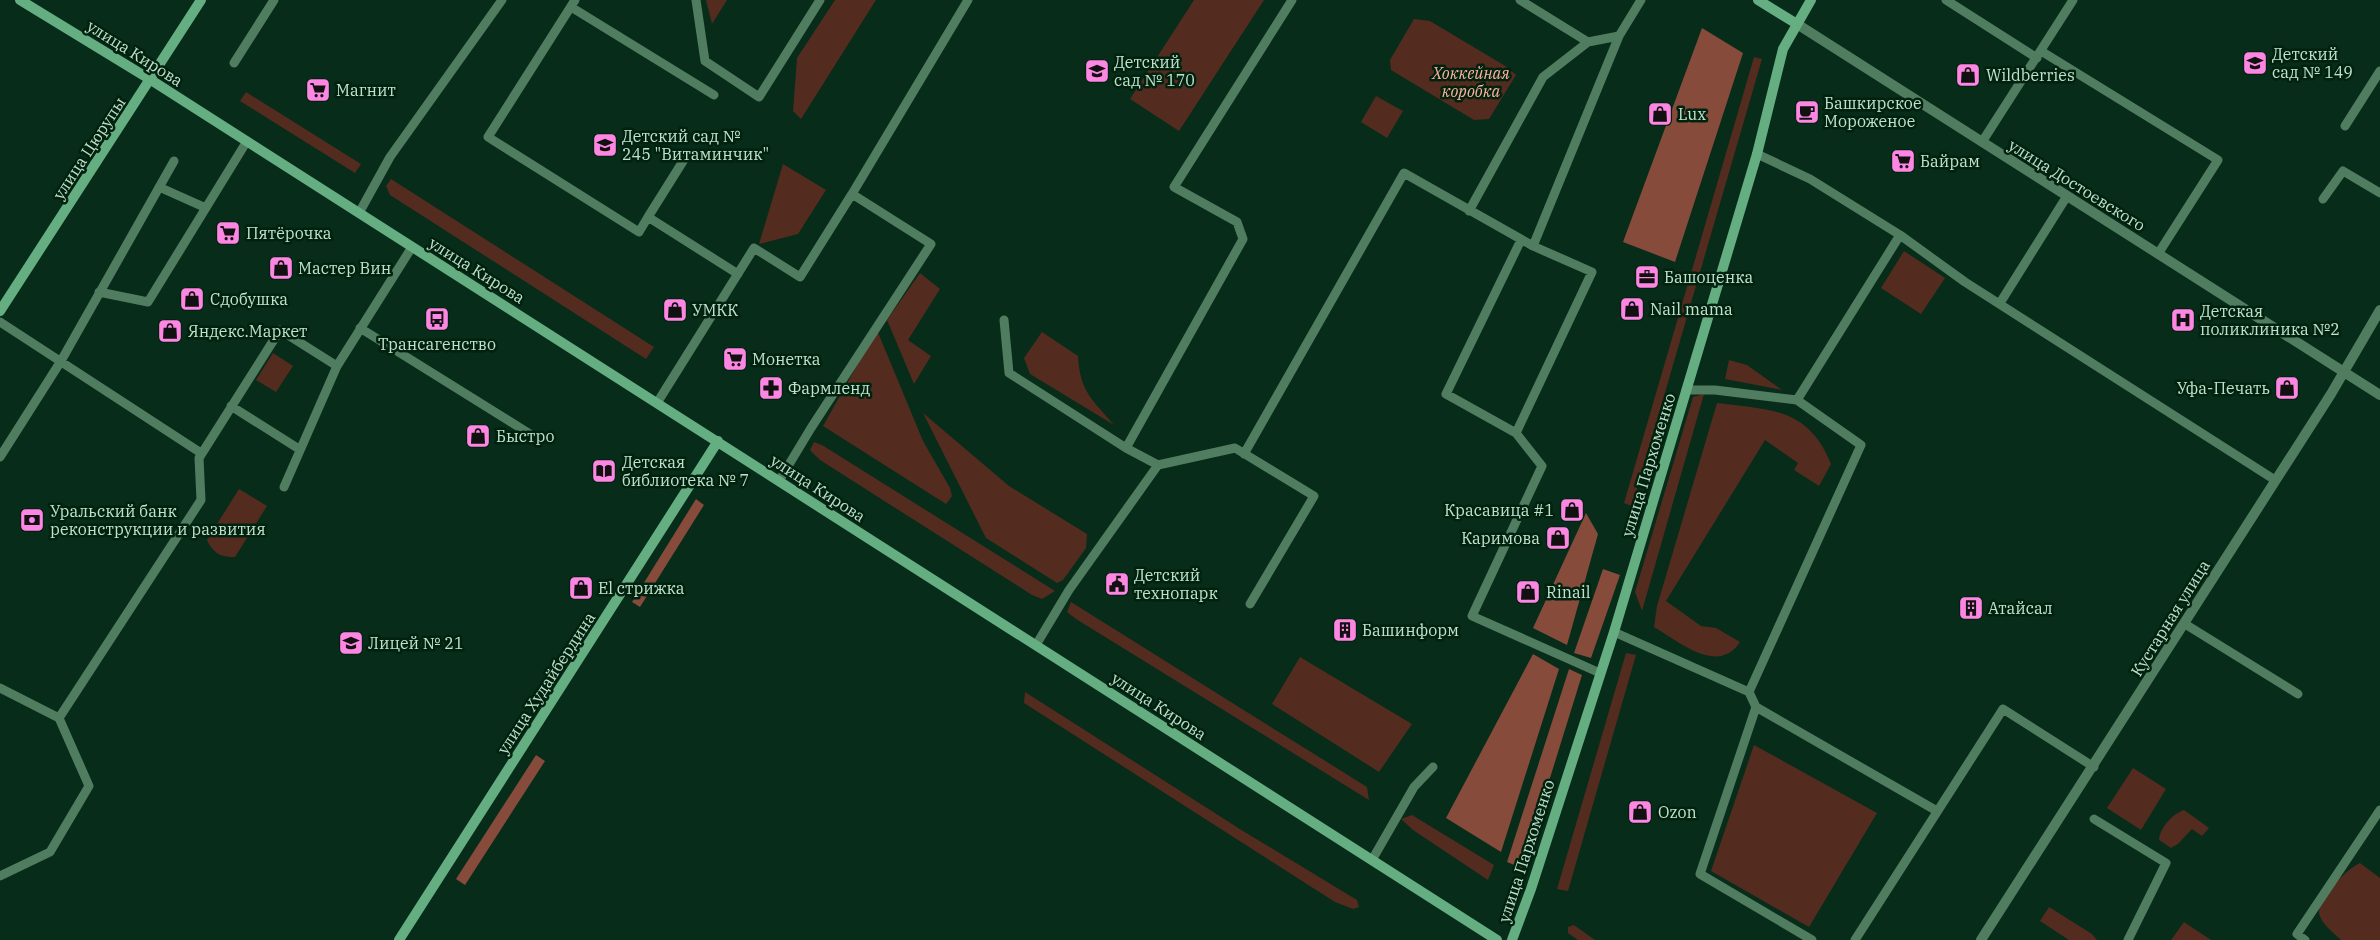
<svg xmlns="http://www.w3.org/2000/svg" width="2380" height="940" font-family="'IBM Plex Serif',serif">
<rect width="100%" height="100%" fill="#072c19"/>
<path fill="#542b1f" d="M706 0H727L712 24Z
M835 0H876L801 119 793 111 797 58Z
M1194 0H1264L1179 131 1130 99Z
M1414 19 1430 21 1507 67 1516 75 1489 119 1474 120 1391 70 1390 60Z
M1754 57 1762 59 1632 506 1624 503Z
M246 92 361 164 355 173 240 101Z
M1376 96 1403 111 1387 138 1361 122Z
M783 164 826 190 798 234 759 244Z
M391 179 654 347 646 359 390 195 386 186Z
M1904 251 1945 278 1921 314 1881 288Z
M920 273 940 289 908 340 931 356 914 384 887 320Z
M877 330 923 441 950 488 952 496 946 504 823 426Z
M1042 332 1078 356C1080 392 1092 399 1114 425L1030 374 1024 358Z
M273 353 293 366 276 392 256 380Z
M1729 360 1747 365 1782 390 1725 379Z
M1704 394 1642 611 1635 592 1693 397Z
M1717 403C1770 410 1808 407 1831 464L1819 486 1794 470 1798 463 1765 440 1666 601 1701 626 1716 628 1740 642C1718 676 1678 641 1654 627L1657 606Z
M923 413 1009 486 1087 534 1086 548 1063 580 1057 583 986 538Z
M814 442 822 445 1055 591 1042 599 1032 595 820 460 810 450Z
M239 489 267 506 235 557C221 558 212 552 207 540Z
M1071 602 1367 787 1369 800 1076 619 1067 612Z
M1626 653 1636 655 1568 891 1557 889Z
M1300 657 1412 724 1379 772 1272 704Z
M1025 692 1243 831 1357 900 1359 907 1353 909 1335 902 1024 703Z
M1754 745 1877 813 1809 927 1711 871Z
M2133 768 2166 789 2141 830 2107 808Z
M2184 810 2209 828 2202 836 2192 829 2178 844 2171 848 2159 840C2160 828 2172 814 2184 810Z
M1412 815 1494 865 1488 880 1413 830 1401 819Z
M2360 863 2380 878V940H2341C2334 933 2321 924 2319 913 2318 899 2347 868 2360 863Z
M2049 907 2092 934 2097 940H2069L2040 921Z
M2184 922 2211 940H2171Z
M1574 925 1595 940H1578L1568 933V927Z"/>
<path fill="#864b3b" d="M1702 28 1743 53 1675 262 1623 242Z
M696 499 704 505 640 607 632 602Z
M1586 513 1598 534 1567 645 1533 628Z
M1603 569 1620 575 1591 658 1574 653Z
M1533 654 1559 669 1501 852 1446 818Z
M1569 669 1582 675 1522 868 1507 862Z
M536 755 545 761 465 885 456 879Z"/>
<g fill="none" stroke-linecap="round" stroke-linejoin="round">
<path stroke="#507c60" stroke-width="9" d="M575 0 488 137 639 232 648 217
M696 0 705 61 759 97 820 0
M1520 0 1588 42 1619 36
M1946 0 2037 58
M571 7 714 95
M2041 51 2218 160 2158 254
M234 63 274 0
M2345 126 2380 71
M1982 142 2073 0
M1757 154 1810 179 1900 235 1965 282 2275 480
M685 158 648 217 738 274
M159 187 206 208
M852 194 968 0
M2323 199 2343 171 2380 193
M1469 211 1543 77 1588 42
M359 213 390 157 502 0
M99 292 148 302 247 141
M2000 303 2067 196
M1004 320 1009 373 1126 448 1158 465 1069 590 1036 645
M0 322 201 453
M360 328 530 434
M1686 390H1715L1797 400 1900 235
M657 403 754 248 800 277 852 194 931 244 811 428 779 481
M231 406 299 449
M1516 433 1446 394 1521 240
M1126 448 1243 239 1237 222 1174 187 1292 0
M1244 454 1404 173 1533 246
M0 457 61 361 174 161
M1158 465 1235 448 1314 496 1250 604
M284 487 337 366 412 247
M2185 624 2298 694
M1614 632 1749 692 1756 707 1700 874 1812 940
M1600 673 1472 616 1542 466 1516 433 1592 272 1533 246 1619 36 1641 0
M0 688 59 718
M1749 692 1861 445 1797 400
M1756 707 1937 811
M2094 819 2166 863 2128 940
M1372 860 1414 787 1433 767
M0 876 50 852 89 786 59 718 201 500 199 458 280 330 337 366
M1855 940 2003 709 2094 767
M2305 940 2297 934 2380 810"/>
<path stroke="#507c60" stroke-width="10" d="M1797 24 2380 395
M1981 940 2331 394 2380 310"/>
<path stroke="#65ae82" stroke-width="10" d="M20 0 151 80 1497 940
M1758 0 1797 24
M0 311 201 0
M399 940 718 441
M1512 940 1531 889 1614 632 1757 154 1783 49 1811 0"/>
</g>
<defs>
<symbol id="school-square" viewBox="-11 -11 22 22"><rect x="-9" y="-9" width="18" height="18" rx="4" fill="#fd86e3" stroke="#00220f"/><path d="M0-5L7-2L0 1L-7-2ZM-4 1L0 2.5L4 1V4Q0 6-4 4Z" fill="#111"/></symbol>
<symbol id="shop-square" viewBox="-11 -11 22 22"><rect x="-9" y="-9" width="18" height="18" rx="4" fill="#fd86e3" stroke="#00220f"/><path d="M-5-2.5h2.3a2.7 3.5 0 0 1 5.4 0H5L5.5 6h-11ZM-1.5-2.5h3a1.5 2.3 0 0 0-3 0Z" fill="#111"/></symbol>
<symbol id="supermarket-square" viewBox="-11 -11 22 22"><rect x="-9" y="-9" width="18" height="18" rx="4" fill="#fd86e3" stroke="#00220f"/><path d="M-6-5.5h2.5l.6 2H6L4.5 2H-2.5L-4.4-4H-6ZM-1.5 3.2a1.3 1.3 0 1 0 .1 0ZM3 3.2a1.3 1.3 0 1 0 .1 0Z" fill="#111"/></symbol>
<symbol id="cafe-square" viewBox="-11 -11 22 22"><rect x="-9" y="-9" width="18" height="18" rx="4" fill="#fd86e3" stroke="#00220f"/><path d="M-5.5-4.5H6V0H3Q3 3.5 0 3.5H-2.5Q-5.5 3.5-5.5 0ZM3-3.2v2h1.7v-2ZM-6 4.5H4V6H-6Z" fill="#111"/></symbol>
<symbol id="office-square" viewBox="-11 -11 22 22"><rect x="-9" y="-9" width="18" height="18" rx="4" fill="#fd86e3" stroke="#00220f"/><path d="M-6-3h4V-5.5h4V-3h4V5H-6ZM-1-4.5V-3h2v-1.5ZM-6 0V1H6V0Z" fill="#111"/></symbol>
<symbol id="bus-square" viewBox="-11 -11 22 22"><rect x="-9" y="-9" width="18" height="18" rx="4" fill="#fd86e3" stroke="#00220f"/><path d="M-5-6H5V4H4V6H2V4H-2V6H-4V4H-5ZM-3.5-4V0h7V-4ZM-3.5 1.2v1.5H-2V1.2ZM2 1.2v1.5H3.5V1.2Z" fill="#111"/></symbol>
<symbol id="hospital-square" viewBox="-11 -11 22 22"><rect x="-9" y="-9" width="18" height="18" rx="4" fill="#fd86e3" stroke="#00220f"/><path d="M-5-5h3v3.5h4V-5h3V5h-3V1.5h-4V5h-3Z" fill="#111"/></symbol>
<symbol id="pharmacy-square" viewBox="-11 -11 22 22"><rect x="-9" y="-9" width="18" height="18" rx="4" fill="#fd86e3" stroke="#00220f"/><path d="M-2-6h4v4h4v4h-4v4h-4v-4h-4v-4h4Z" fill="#111"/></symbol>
<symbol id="library-square" viewBox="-11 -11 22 22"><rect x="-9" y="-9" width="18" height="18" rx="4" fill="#fd86e3" stroke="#00220f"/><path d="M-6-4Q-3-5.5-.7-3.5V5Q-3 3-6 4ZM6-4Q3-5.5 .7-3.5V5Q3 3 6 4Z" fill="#111"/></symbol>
<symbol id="bank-square" viewBox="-11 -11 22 22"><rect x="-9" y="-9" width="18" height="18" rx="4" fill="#fd86e3" stroke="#00220f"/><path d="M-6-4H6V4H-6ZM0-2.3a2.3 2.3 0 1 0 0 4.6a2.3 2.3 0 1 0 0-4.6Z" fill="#111"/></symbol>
<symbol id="civic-square" viewBox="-11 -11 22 22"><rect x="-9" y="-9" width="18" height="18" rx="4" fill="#fd86e3" stroke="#00220f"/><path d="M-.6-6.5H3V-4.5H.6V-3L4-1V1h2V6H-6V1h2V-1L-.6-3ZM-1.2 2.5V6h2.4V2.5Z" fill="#111"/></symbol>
<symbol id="building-square" viewBox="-11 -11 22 22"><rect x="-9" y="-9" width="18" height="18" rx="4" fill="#fd86e3" stroke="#00220f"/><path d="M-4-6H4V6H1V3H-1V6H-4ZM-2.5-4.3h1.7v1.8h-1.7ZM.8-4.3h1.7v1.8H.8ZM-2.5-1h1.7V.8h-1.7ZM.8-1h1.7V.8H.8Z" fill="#111"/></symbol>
</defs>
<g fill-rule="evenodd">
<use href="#school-square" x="2241" y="49" width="28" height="28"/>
<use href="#school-square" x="1083" y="57" width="28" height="28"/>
<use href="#shop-square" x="1954" y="61" width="28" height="28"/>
<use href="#supermarket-square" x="304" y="76" width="28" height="28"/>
<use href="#cafe-square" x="1793" y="98" width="28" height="28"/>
<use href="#shop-square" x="1646" y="100" width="28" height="28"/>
<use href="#school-square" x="591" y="131" width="28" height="28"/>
<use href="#supermarket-square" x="1889" y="147" width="28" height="28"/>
<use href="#supermarket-square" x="214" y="219" width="28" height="28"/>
<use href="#shop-square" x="267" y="254" width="28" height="28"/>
<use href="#office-square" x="1633" y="263" width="28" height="28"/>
<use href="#shop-square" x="178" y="285" width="28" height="28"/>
<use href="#shop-square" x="1618" y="295" width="28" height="28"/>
<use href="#shop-square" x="661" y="296" width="28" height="28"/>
<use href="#bus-square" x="423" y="305" width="28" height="28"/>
<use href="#hospital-square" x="2169" y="306" width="28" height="28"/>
<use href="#shop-square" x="156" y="317" width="28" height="28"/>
<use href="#supermarket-square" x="721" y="345" width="28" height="28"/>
<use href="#pharmacy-square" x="757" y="374" width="28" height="28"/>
<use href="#shop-square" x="2273" y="374" width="28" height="28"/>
<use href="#shop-square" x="464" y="422" width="28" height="28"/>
<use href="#library-square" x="590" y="457" width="28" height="28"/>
<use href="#shop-square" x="1558" y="496" width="28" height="28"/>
<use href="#bank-square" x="18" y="506" width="28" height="28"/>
<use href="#shop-square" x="1544" y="524" width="28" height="28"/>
<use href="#civic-square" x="1103" y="570" width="28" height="28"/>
<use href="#shop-square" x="567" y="574" width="28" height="28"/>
<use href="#shop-square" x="1514" y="578" width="28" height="28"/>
<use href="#building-square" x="1957" y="594" width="28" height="28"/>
<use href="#building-square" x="1331" y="616" width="28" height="28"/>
<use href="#school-square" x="337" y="629" width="28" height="28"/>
<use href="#shop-square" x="1626" y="798" width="28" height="28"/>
</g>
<g text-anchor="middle" stroke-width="5" stroke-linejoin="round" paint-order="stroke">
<g font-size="16" fill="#c0e1cb" stroke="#00220f">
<text transform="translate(135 53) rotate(32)" y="6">улица Кирова</text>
<text transform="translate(89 148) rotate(-57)" y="6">улица Цюрупы</text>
<text transform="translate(2077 185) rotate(32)" y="6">улица Достоевского</text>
<text transform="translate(477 270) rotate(32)" y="6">улица Кирова</text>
<text transform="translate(1648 465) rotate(-73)" y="6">улица Пархоменко</text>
<text transform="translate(818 488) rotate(33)" y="6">улица Кирова</text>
<text transform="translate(2170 618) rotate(-58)" y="6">Кустарная улица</text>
<text transform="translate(546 683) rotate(-57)" y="6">улица Худайбердина</text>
<text transform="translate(1159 706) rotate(33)" y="6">улица Кирова</text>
<text transform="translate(1526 851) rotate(-72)" y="6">улица Пархоменко</text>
</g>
<g font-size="16" fill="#c0e1cb" stroke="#00220f" text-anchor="start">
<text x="2272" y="60">Детский<tspan x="2272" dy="18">сад № 149</tspan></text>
<text x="1114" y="68">Детский<tspan x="1114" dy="18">сад № 170</tspan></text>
<text x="1986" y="81">Wildberries</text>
<text x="336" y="96">Магнит</text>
<text x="1824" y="109">Башкирское<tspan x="1824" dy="18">Мороженое</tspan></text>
<text x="1678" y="120">Lux</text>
<text x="622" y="142">Детский сад №<tspan x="622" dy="18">245 "Витаминчик"</tspan></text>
<text x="1920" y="167">Байрам</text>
<text x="246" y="239">Пятёрочка</text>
<text x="298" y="274">Мастер Вин</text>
<text x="1664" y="283">Башоценка</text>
<text x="210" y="305">Сдобушка</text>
<text x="1650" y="315">Nail mama</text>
<text x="692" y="316">УМКК</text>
<text x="2200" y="317">Детская<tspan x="2200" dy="18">поликлиника №2</tspan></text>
<text x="188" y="337">Яндекс.Маркет</text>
<text x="437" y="350" text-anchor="middle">Трансагенство</text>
<text x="752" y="365">Монетка</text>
<text x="788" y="394">Фармленд</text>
<text x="2270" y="394" text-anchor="end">Уфа-Печать</text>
<text x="496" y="442">Быстро</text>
<text x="622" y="468">Детская<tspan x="622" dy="18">библиотека № 7</tspan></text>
<text x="1554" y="516" text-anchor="end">Красавица #1</text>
<text x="50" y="517">Уральский банк<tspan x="50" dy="18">реконструкции и развития</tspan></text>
<text x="1540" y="544" text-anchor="end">Каримова</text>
<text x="1134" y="581">Детский<tspan x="1134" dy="18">технопарк</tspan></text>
<text x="598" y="594">El стрижка</text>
<text x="1546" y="598">Rinail</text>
<text x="1988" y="614">Атайсал</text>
<text x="1362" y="636">Башинформ</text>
<text x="368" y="649">Лицей № 21</text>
<text x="1658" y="818">Ozon</text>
</g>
<g font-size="16" font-style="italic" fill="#fdb29e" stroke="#00220f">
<text x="1471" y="79">Хоккейная<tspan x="1471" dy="18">коробка</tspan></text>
</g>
</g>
</svg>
